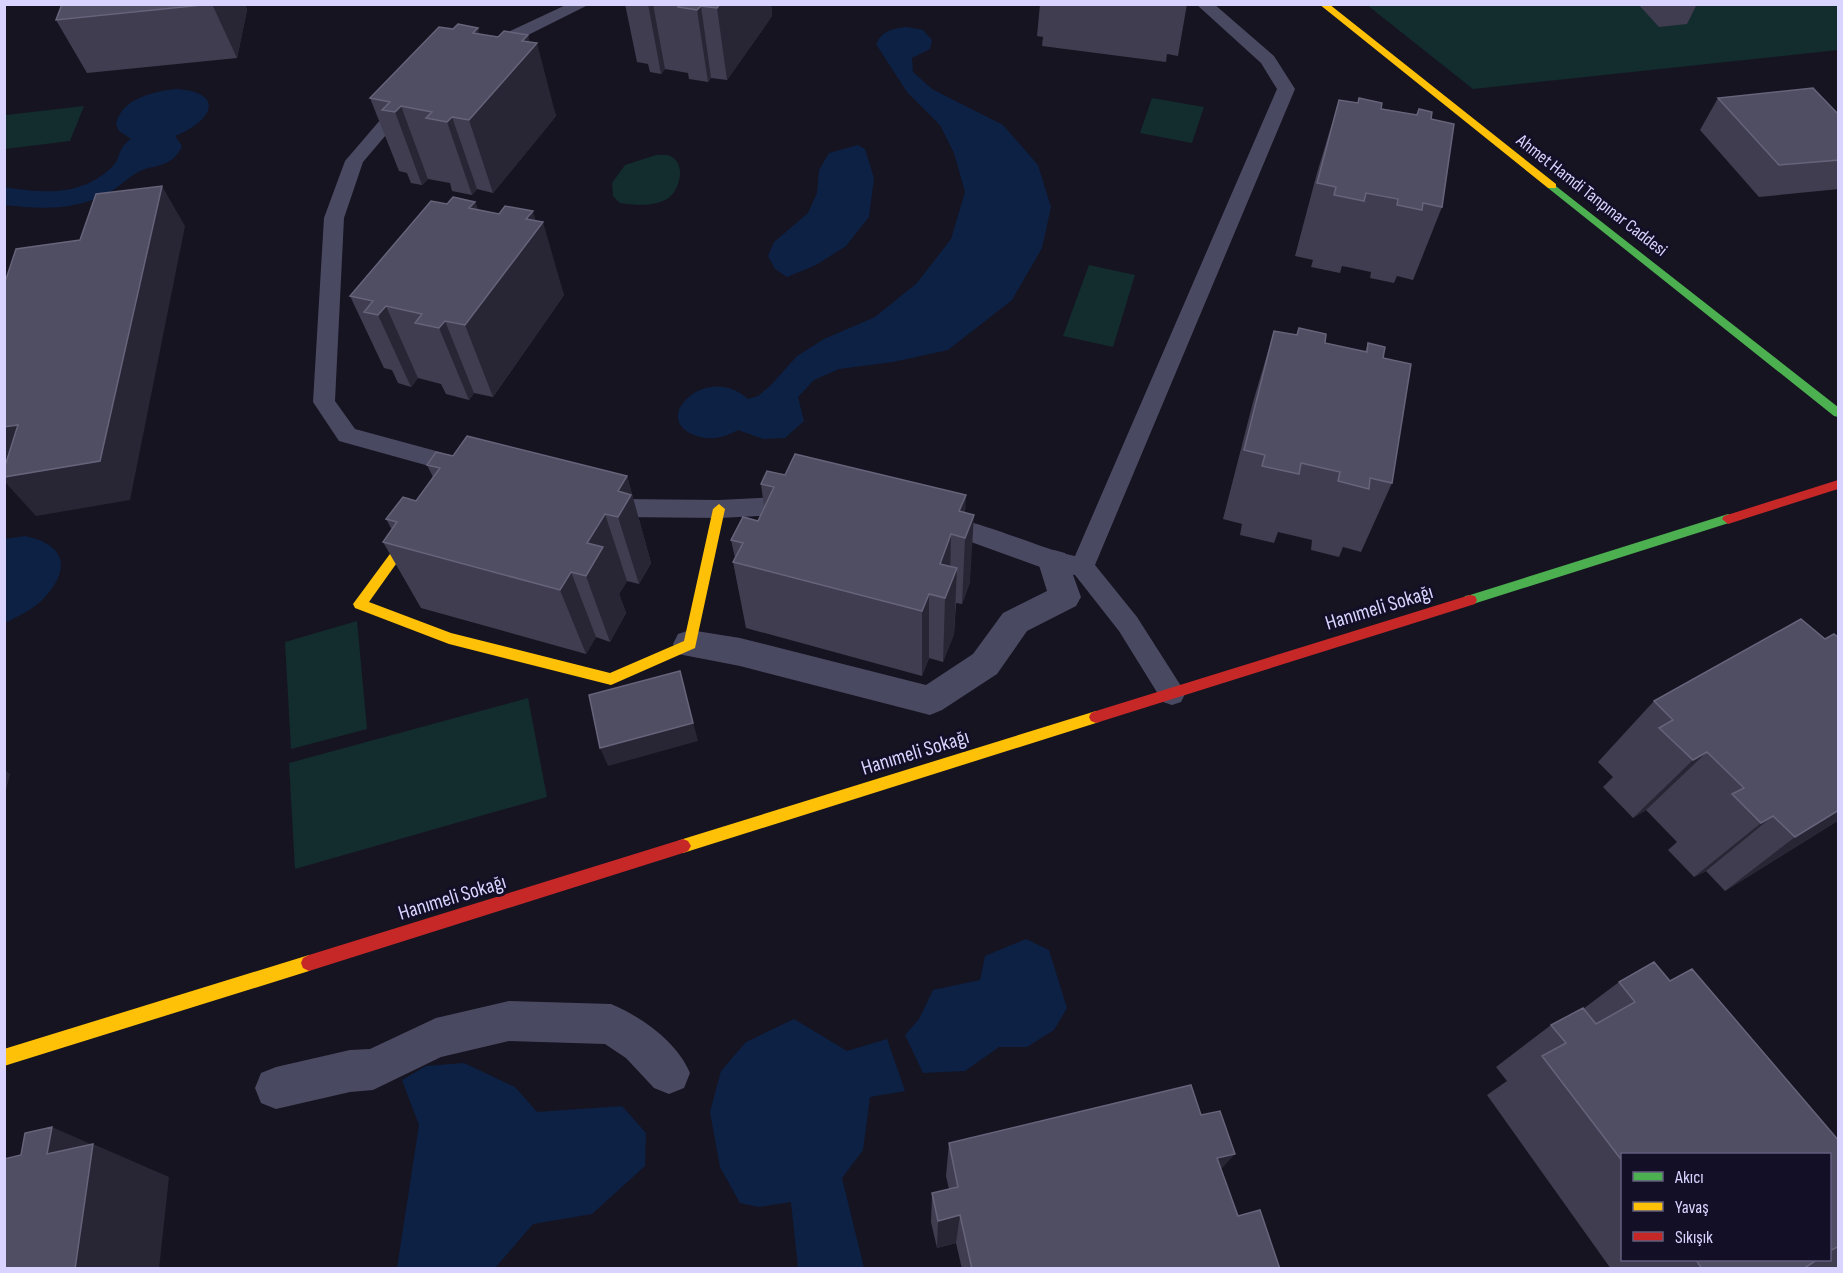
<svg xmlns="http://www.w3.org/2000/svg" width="1843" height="1273" font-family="'Sofia Sans Condensed',sans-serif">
<rect width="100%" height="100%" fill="#161421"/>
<path fill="#132c2d" d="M1367 5H1838V50L1473 89Z
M1152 98 1204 107 1192 143 1140 133Z
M84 106 70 141 5 149 6 115Z
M656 155C660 155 666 154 670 156 687 163 680 191 667 199 653 207 635 205 620 203L613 196 612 183 625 165Z
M1089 265 1135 275 1113 347 1063 336Z
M357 621 367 729 291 749 285 642Z
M528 698 547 797 295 869 289 763Z"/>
<path fill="#0d2144" d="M907 27 923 30 932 40 930 49 912 58 913 72 932 89 1003 125 1038 165 1051 207 1042 248 1012 300 948 350 893 362 839 369 814 380 798 397 804 421 785 438 763 439 738 430C725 437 712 441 697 436 647 420 707 361 748 399L758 396 771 385 797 356 824 339 875 317 917 283 951 239 965 192 954 153 940 125 907 92 876 44C883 30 892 29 907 27Z
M176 89C227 92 212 122 175 136L182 146C174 164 161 165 145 169 132 173 121 186 110 192 76 211 41 209 5 205L4 187C42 193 80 197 111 168 122 158 116 149 131 139L119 131 116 124C122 98 153 92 176 89Z
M858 145 865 149 874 178 869 217 846 246 816 265 787 277 775 269 768 256 774 242 808 213 817 193 819 170 829 153Z
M25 536C65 544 72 568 44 598 33 610 18 616 5 623V539Z
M1026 939 1049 950 1067 1008 1054 1030 1027 1047H999L965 1071 923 1073 905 1035 919 1019 933 990 980 980 985 956Z
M794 1019 847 1051 887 1039 905 1091 870 1097 863 1150 842 1178 864 1268H798L791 1202 759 1207 740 1203 720 1167 710 1112 721 1071 746 1042Z
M464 1063 515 1087 537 1112 622 1106 646 1133 645 1166 592 1214 533 1224 495 1268H397L419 1125 402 1080 426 1066Z"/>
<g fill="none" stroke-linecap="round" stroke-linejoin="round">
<path fill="#4a4962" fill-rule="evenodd" d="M568 4H590L494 52H482L479 48 482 44Z
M1196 4H1214L1274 56 1295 89 1095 565 1137 617 1181 686 1185 694 1181 702 1172 705 1163 702 1119 631 1075 575 1054 572 960 538 933 531 929 525 933 519C961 510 1040 550 1075 556L1277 89 1261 63Z
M405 97 411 98 414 102 363 162 344 218 335 401 355 429 473 461 477 467 473 473 465 476 339 441 313 402 324 218 345 161 399 98Z
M602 494 621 499 719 500 798 496 806 499 810 505 806 511 798 514 719 518 621 517 594 509 590 503 594 497Z"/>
<path fill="#4a4962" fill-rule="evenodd" d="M1054 550 1065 553 1081 597 1076 606 1027 631 997 674 942 710 930 715 740 666 678 654 673 644 678 634 690 630 740 638 926 685 973 654 1003 613 1047 591 1038 562 1043 553Z
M509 1001 611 1004C642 1017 677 1042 690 1073L684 1088 669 1094 654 1088 626 1058 605 1044 509 1041 441 1057 373 1090 350 1092 276 1109 261 1103 255 1088 261 1073 276 1067 350 1050 370 1049 436 1018Z"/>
<path fill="#4caf50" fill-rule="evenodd" d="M1552 183 1838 407V417L1834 416 1548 188V184Z
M1728 514 1732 516 1734 519 1732 522 1470 605 1465 604 1463 600 1465 596 1470 595Z"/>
<path fill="#ffc107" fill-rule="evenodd" d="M1319 4H1329L1556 184V188H1548Z
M719 504 725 509 695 648 611 685 449 644 355 608 353 604 415 520H423L425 523 423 526 369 602 451 633 610 673 684 641 713 509Z
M1096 711 1101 713 1103 717 1101 721 1096 723 683 853 678 851 675 846 678 841 683 839Z
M309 955 315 958 317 963 315 968 309 971 4 1066V1049Z"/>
<path fill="#c62828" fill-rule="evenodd" d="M1838 480V489L1728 524 1722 519 1724 516Z
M1470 595 1475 596 1477 600 1475 604 1096 723 1091 721 1089 717 1091 713 1096 711Z
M683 839 688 841 691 846 688 851 683 853 309 971 303 968 301 963 303 958 309 955Z"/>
</g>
<path fill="#403d50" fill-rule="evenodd" d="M62 4H245L247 10 237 58 87 73 56 20Z
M625 4H771L772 16 727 80 711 78 708 82 689 79 688 73 665 69 661 74 650 72 648 64 637 62Z
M1040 4H1187L1178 56 1167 54 1166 62 1042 46 1043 37 1037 36Z
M1638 4H1697L1687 24 1659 27Z
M478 28 479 34 530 42 556 116 493 193 477 189 472 195 452 191 450 183 428 179 422 185 411 183 407 173 399 171 370 98 453 29Z
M1718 98 1839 115V189L1759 197 1700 130Z
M1339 100 1416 115 1419 109 1431 119 1442 207 1413 280 1397 276 1394 283 1370 278 1371 272 1342 266 1340 273 1311 267 1313 260 1295 256 1317 173Z
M475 202 478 210 536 221 564 295 493 397 474 393 469 400 446 394 441 384 418 378 411 387 398 383 392 370 384 368 350 296 447 204Z
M1274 331 1365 352 1368 343 1392 483 1361 552 1343 547 1339 557 1311 550 1312 540 1278 532 1274 543 1240 535 1242 524 1223 519 1253 402Z
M453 456 627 476 651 563 639 584 627 581 619 594 626 613 610 642 596 637 586 654 421 608 383 542 392 530 386 519 416 501 433 477 427 465Z
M761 484 965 513 970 582 962 604 956 603 954 634 943 662 929 658 922 676 746 628 733 562 735 558 731 540 758 521 764 507Z
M1839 638V820L1725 891 1706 871 1694 877 1668 850 1677 842 1646 810 1633 818 1603 787 1613 777 1598 762 1654 701 1825 639Z
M1670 981 1839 1141V1269H1611L1487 1095 1507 1081 1496 1067 1551 1025 1583 1009 1619 982ZM1623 1155H1830V1260H1623Z
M1201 1115 1238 1216 1280 1269H962L956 1243 937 1248 931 1222 932 1193 949 1189 946 1176 949 1143Z"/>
<path fill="#282635" d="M212 4H245L247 10 237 58Z
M648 4H653L665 69 661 74Z
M720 4H771L772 16 727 80 717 8Z
M701 6 711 78 708 82 697 10Z
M478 28 496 89 522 41 528 35 532 49 537 43 556 116 493 193 469 120 473 33Z
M401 106 428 179 422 185 395 112Z
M452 117 477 189 472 195 447 122Z
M162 186 185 226 130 500 36 516 4 481V477Z
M475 202 500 274 469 208Z
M533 211 538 229 543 222 564 295 493 397 465 325 526 219Z
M386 306 418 378 411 387 378 315Z
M445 321 474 393 469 400 439 328Z
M18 425 4 470V427Z
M627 476 651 563 639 584 618 517V491Z
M966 495 964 537 959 511Z
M605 514 627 581 619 594 626 613 610 642 586 576 587 543Z
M974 515 970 582 962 604 965 538Z
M951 534 950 586 957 568 954 634 943 662 945 598 940 564Z
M571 572 596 637 586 654 560 590Z
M929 594V658L922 676V611Z
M680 671 698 741 608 766 600 748Z
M1707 752 1646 810 1633 818 1693 760Z
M4 769 10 774 4 798Z
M1839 810V820L1725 891 1795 837Z
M1773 816 1706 871 1694 877 1761 823Z
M52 1127 93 1145V1144L169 1177 159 1269H75L47 1154Z
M1235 1154 1206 1186 1217 1158Z
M960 1215 956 1243 937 1248 938 1221Z"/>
<path fill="#504e63" stroke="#66637b" stroke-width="1.5" d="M62 4H212L56 20Z
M680 4H720L717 8 701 6 697 10 678 7Z
M458 24 478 28 473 33 498 37 504 31 528 35 522 41 537 43 469 120 452 117 447 122 426 118 432 112 401 106 395 112 382 110 390 102 370 98 439 27 453 29Z
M1813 88 1839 115V160L1779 165 1718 98Z
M1359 98 1382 103 1381 109 1417 115 1419 109 1432 112 1431 119 1454 124 1442 207 1423 203 1422 210 1397 205 1398 199 1366 193 1364 201 1334 195 1336 187 1317 183 1339 100 1358 103Z
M162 186 100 461 4 477V469L18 425 4 427V285L16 249 80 240 96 194Z
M453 197 475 202 469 208 499 214 505 206 533 211 526 219 543 222 465 325 445 321 439 328 415 323 422 314 386 306 378 315 364 312 373 301 350 296 431 201 447 204Z
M1299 328 1326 334 1325 343 1367 352 1368 343 1385 347 1383 358 1411 364 1392 483 1370 478 1369 489 1338 481 1340 472 1301 463 1299 474 1262 466 1265 455 1244 450 1274 331 1297 335Z
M467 436 627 476 618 491 631 495 618 517 605 514 587 543 603 547 586 576 571 572 560 590 383 542 397 522 386 519 403 497 416 501 440 468 427 465 436 452 453 456Z
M795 454 966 495 959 511 974 515 965 538 951 534 940 564 957 568 945 598 929 594 922 611 733 562 743 543 731 540 743 517 758 521 774 487 761 484 767 471 785 475Z
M1801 619 1825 639 1834 634 1839 638V810L1795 837 1773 816 1761 823 1732 794 1744 788 1707 752 1693 760 1659 728 1673 720 1654 701Z
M680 671 693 723 600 748 589 695Z
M1654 962 1670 981 1692 969 1839 1141V1246L1830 1251V1155H1623V1162L1542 1056 1566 1043 1551 1025 1583 1008 1596 1024 1635 1002 1619 982Z
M1191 1085 1201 1115 1220 1111 1235 1154 1217 1158 1238 1216 1260 1210 1280 1269H972L960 1215 938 1221 932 1193 958 1187 949 1143Z
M52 1127 47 1154 93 1144 75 1269H4V1159L21 1155 25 1133Z
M1696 1260H1817L1803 1269H1702Z"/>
<g text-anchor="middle" stroke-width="6" stroke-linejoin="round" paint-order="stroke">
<g font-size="18" fill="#d9d4ff" stroke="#130f26">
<text transform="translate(1592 195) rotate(38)" y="6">Ahmet Hamdi Tanpınar Caddesi</text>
</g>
<g font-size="21" fill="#d9d4ff" stroke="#130f26">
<text transform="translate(1379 607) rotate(-17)" y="7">Hanımeli Sokağı</text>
<text transform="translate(915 752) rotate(-17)" y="7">Hanımeli Sokağı</text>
<text transform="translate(452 897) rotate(-17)" y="7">Hanımeli Sokağı</text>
</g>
</g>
<rect width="1843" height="1273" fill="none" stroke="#d9d4ff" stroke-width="12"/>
<rect x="1621" y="1153" width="210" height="108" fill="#130f26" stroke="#625e7d" stroke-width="1.5"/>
<rect x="1633" y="1172" width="30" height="9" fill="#4caf50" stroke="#625e7d" stroke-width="1.5"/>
<text x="1675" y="1183" font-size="18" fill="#d9d4ff">Akıcı</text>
<rect x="1633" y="1202" width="30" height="9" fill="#ffc107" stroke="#625e7d" stroke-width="1.5"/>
<text x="1675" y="1213" font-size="18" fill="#d9d4ff">Yavaş</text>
<rect x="1633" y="1232" width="30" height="9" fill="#c62828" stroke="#625e7d" stroke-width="1.5"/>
<text x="1675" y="1243" font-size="18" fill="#d9d4ff">Sıkışık</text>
</svg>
